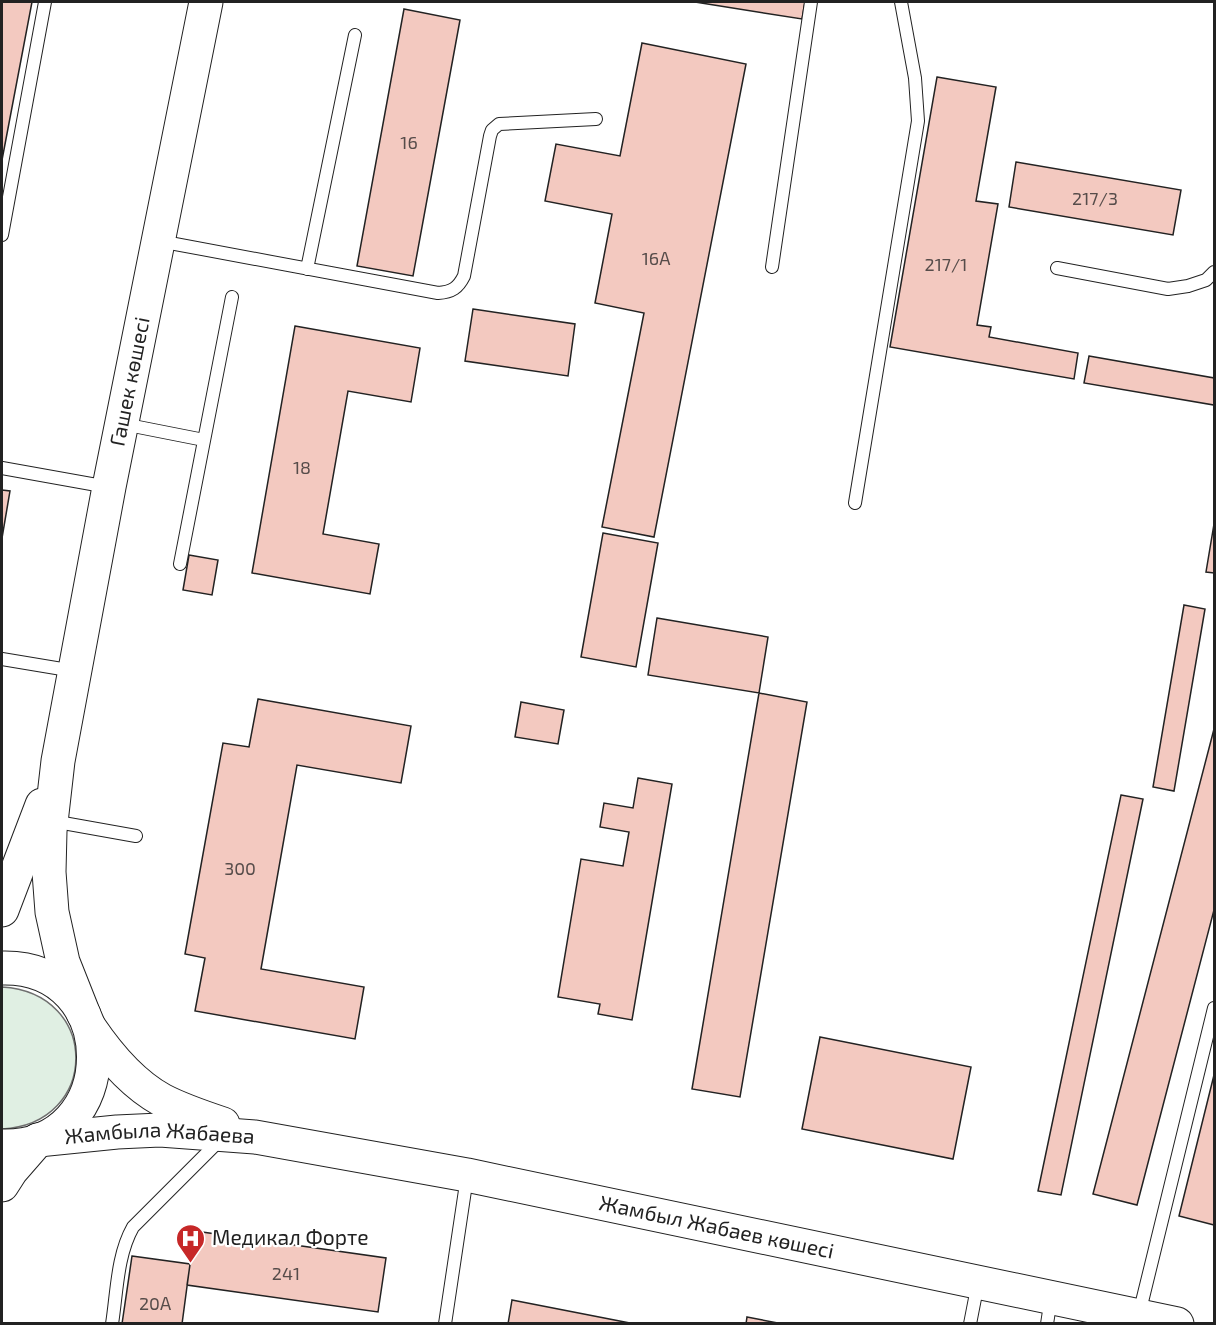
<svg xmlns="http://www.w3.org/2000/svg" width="1216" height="1325" font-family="'Exo 2',sans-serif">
<rect width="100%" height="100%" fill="#fff"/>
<path fill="#e0efe3" stroke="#6f6f6f" stroke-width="1.5" d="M2 987C101 993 100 1124 2 1129Z"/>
<path fill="#f3c9c0" stroke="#222" stroke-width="1.5" d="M2 2H32L2 160Z
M695 2H805L802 19Z
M404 9 460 20 413 276 357 266Z
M642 43 746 64 654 537 602 527 644 313 595 303 612 214 545 201 556 144 620 156Z
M937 77 996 87 976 201 998 204 977 325 991 327 989 337 1078 353 1074 379 890 347Z
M1016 162 1181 190 1173 235 1009 207Z
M473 309 575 324 568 376 465 361Z
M295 326 420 348 411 402 348 391 323 534 379 544 370 594 252 573Z
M1089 356 1214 378V405L1084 383Z
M2 490 10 491 2 538Z
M1214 524V573L1206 572Z
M603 533 658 543 636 667 581 657Z
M189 555 218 560 212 595 183 590Z
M1184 605 1205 609 1174 791 1153 787Z
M657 618 768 637 759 693 648 675Z
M759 693 807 702 740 1097 692 1089Z
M258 699 411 726 401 783 297 765 261 969 364 987 355 1039 195 1011 205 958 185 954 223 743 249 747Z
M521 702 564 710 558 744 515 737Z
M1214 729V910L1137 1205 1093 1194Z
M638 778 672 784 632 1020 598 1014 600 1004 558 997 581 859 623 866 629 832 600 827 604 803 633 808Z
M1121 795 1143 799 1061 1195 1038 1191Z
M820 1037 971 1067 953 1159 802 1129Z
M1214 1075V1225L1179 1216Z
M195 1231 386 1258 378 1312 187 1285Z
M132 1256 190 1264 182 1324H122Z
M512 1300 635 1324H508Z
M747 1317 783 1324H746Z"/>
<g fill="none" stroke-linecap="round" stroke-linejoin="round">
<defs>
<path id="lane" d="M2 235 45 2
M159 241 438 293C452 292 458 288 464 276L490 136 492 130 499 124 596 119
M772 267 811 2
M1057 268 1168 289 1188 286 1206 280 1214 272
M307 269 355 35
M123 424 204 440
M2 468 108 487
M855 503 918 121 915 78 901 2
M180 564 232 297
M2 659 74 671
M52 821 136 836
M1139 1314 1214 1008
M112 1324C117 1292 117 1255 133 1227L221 1139
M445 1324 467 1177
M970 1324 978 1283
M1047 1324 1051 1298"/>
<path id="secondary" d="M2 1185 11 1171 38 1140"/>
<g id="primary">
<path d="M2 910 42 805"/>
<path d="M2 968C124 965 124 1149 2 1146"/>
<path id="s1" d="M84 1015 63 962 52 912 49 872 50 831 58 761 109 487 206 2"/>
<path d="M90 1028C109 1056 133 1084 162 1100 181 1110 202 1117 223 1124"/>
<path id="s2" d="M38 1140 117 1132 160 1130 255 1137 467 1175 1177 1324"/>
</g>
</defs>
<use href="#lane" stroke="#222" stroke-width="14"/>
<use href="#secondary" stroke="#222" stroke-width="35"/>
<use href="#primary" stroke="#222" stroke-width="35"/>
<use href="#lane" stroke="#fff" stroke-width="12"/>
<use href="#secondary" stroke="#fff" stroke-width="33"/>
<use href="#primary" stroke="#fff" stroke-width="33"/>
</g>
<defs>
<symbol id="hospital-pin" viewBox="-11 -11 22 30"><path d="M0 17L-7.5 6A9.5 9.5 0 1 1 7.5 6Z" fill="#c62828" stroke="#fff"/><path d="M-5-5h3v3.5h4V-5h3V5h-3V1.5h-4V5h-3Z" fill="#fff"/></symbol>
</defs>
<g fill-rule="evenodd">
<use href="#hospital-pin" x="174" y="1222" width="33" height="45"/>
</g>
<g text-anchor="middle" stroke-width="4.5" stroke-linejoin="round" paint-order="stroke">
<g font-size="18" fill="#564c4a">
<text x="409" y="149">16</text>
<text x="1095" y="205">217/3</text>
<text x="656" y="265">16А</text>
<text x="946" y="271">217/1</text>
<text x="302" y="474">18</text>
<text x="240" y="875">300</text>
<text x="286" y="1280">241</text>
<text x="155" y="1310">20А</text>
</g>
<g font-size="21" fill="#222" stroke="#fff">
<text dy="7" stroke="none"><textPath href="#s1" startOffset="646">Гашек көшесі</textPath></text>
<text dy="7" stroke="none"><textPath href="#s2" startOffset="122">Жамбыла Жабаева</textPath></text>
<text dy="7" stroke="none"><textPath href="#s2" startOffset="688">Жамбыл Жабаев көшесі</textPath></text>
</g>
<g font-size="21" fill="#222" stroke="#fff" text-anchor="start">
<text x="212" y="1245">Медикал Форте</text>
</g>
</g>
<rect width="1216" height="1325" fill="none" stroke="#222222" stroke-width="6"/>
</svg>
